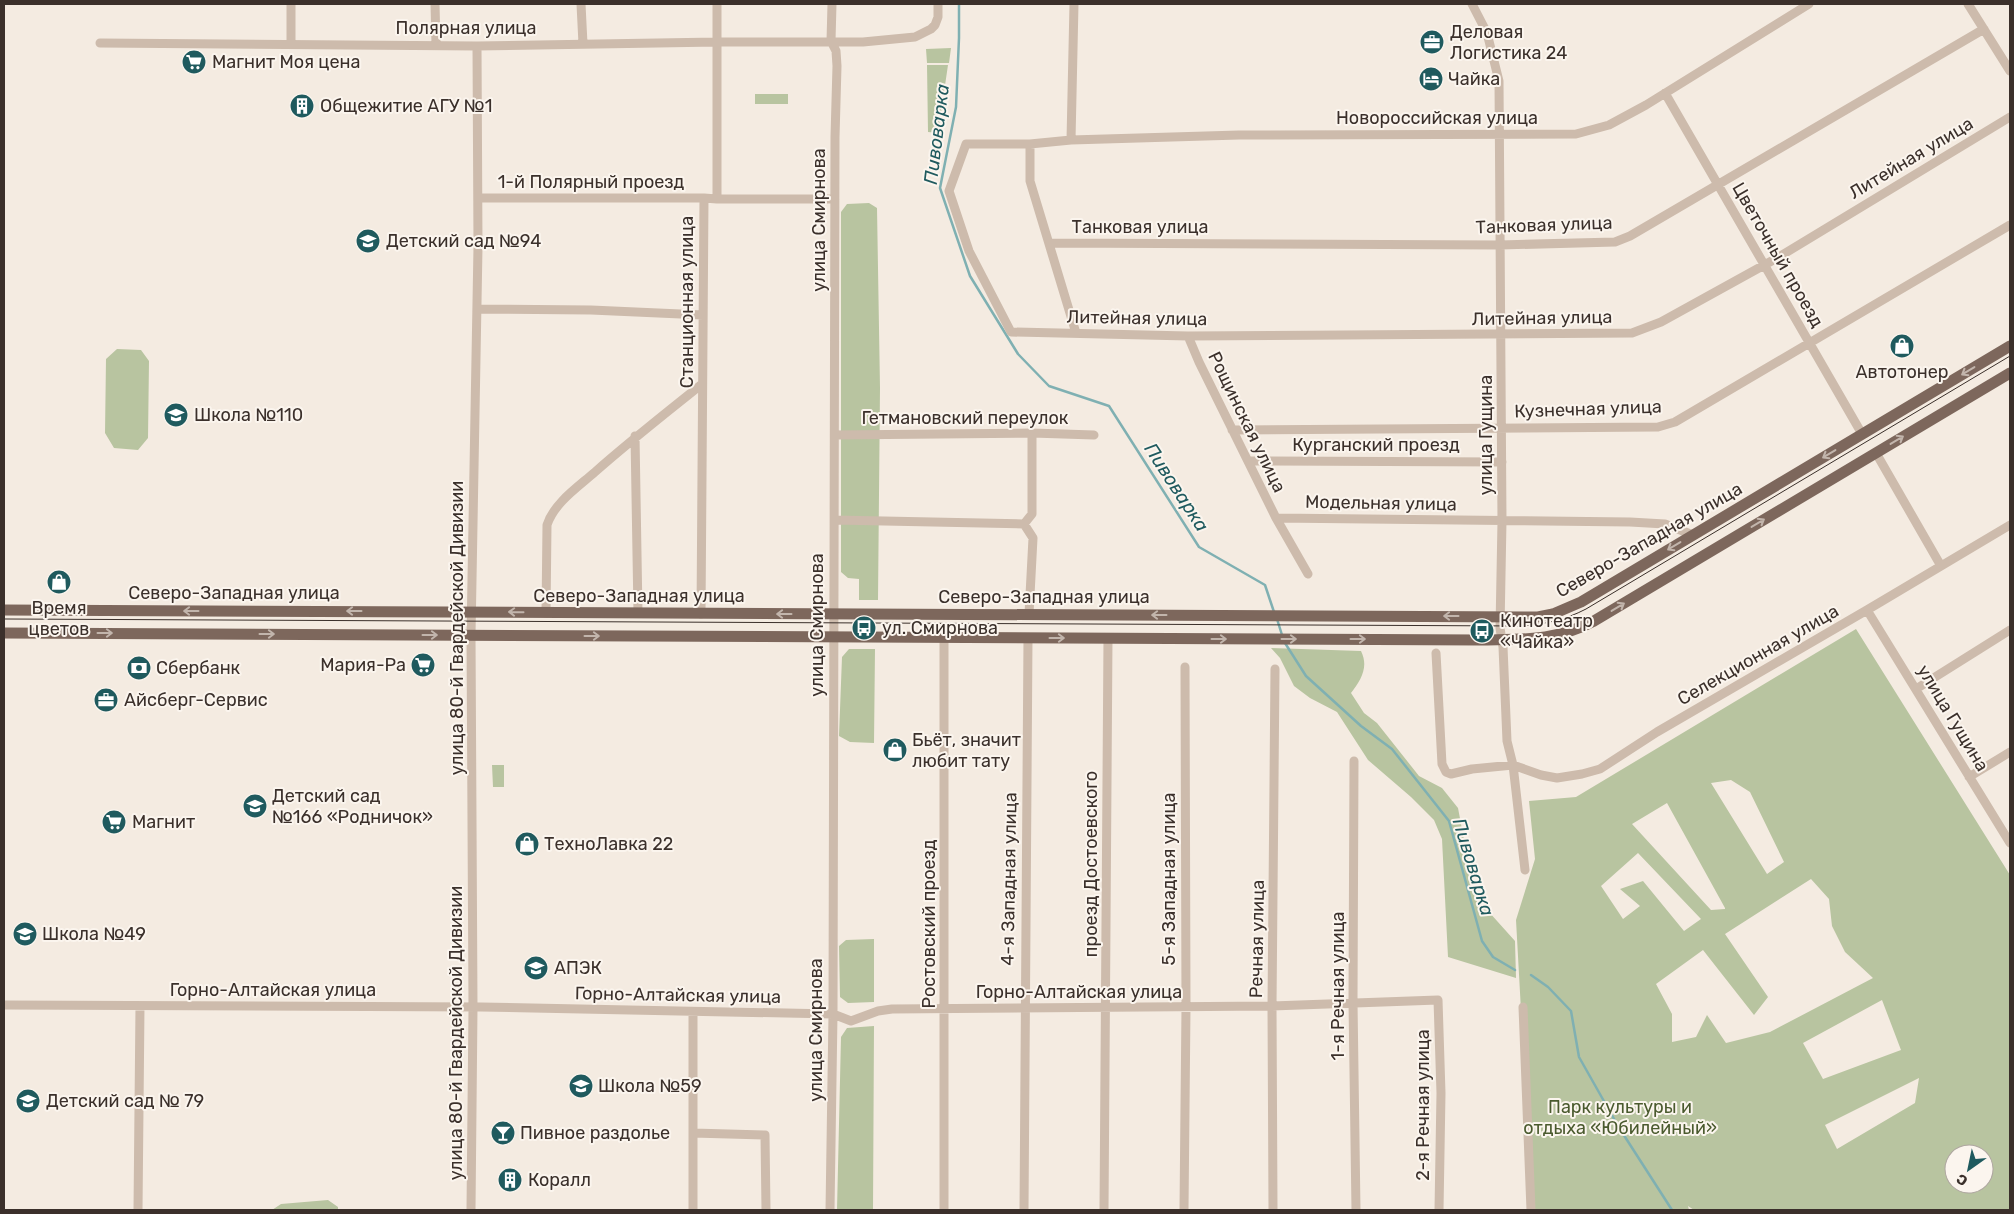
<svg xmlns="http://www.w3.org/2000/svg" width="2014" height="1214" font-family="Rubik,sans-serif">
<rect width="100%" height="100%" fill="#f4ebe1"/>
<path fill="#b8c4a0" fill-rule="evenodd" d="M951 48 949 63H927L926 49Z
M927 65H948L938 133 928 132Z
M755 94H788V104H755Z
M869 203 877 208 880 388 878 600H859V579L848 578 841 572V212L847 204Z
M117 349 141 350 149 361 148 438 138 450 114 448 105 433 106 359Z
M1856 629 2010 875V1210H1694L1688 1206 1689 1210H1532L1516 920 1535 859 1529 801 1576 797ZM1731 780 1750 792 1784 862 1767 874 1711 783ZM1667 803 1725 908V909L1711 910 1632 824ZM1638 853 1701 919 1684 931 1643 881 1620 889 1640 906 1623 919 1601 886ZM1811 879 1829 899 1832 926 1845 952 1873 978 1770 1032 1726 1043 1707 1015 1696 1037 1672 1042V1014L1656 984 1703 950 1754 1015 1768 997 1725 934ZM1882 1000 1901 1050 1823 1079 1803 1043ZM1919 1078 1915 1103 1837 1149 1825 1125ZM1954 1154H1984V1184H1954Z
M1271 648 1361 651C1369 667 1361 680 1351 693L1364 713 1377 723 1419 776 1442 788 1458 808 1472 882 1480 902 1515 941 1516 978 1448 957 1442 839 1434 820 1411 797 1368 760 1337 712 1310 698 1294 686 1280 658Z
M849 649H875L874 743 850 742 839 736 842 657Z
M492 765H504V787H493Z
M874 939V1002L848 1003 840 997 839 946 846 940Z
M874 1026 873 1210H837L841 1037 847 1028Z
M328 1200 338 1207V1210H272L281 1204Z"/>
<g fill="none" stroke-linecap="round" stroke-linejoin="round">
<path stroke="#7fb0b2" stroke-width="2.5" d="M959 4V38L956 107 940 188 970 276 1018 354 1049 386 1109 406 1199 547 1265 585 1274 612
M1277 619 1282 635
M1285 643 1306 676 1361 726 1392 749 1449 821 1482 941 1493 957 1515 970
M1531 975 1548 987 1571 1011 1579 1057 1618 1126 1672 1210"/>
<path stroke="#cdbbac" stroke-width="9" d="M291 4V43
M435 4 436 45
M581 4 583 44
M1472 4 1487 33 1499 81 1502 521 1500 628 1503 647 1507 741 1513 765 1525 870
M1809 4 1646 105 1609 125 1576 134 1239 135 1071 140 1030 144H966L949 191 969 251 1011 332 1188 336 1632 333 1661 322 1777 258 2010 117
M1968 4 2010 71
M100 43 477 46 717 42H863L915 37 931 29 935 25 938 17V4
M1665 93 1862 434
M1071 140 1074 4
M1030 144V181L1076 333
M478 198H704
M717 199H835
M1049 243 1500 245 1615 242 1630 236 1984 29
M477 309 591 310 703 315
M1188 336 1199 362 1276 518 1308 574
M1232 430 1658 427 1675 422 2010 225
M835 435 1032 433 1094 435
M635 436 638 613
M1876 453 1941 566
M1249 461 1502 462
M1276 518 1630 522 1665 524 1693 535
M835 520 1024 524
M1867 610 2010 843
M546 613 547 525C554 503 578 487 595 472 630 441 666 413 702 384
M701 614 704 198 717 199V4
M1029 614 1033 538 1024 524 1032 514V433
M1436 653 1442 764 1446 772 1451 774 1472 769 1513 765 1541 775 1557 778 1582 774 1600 769 1657 732 1867 610 2010 525
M1916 689 2010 630
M1354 761 1353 1002 1356 1210
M1969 777 2010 752
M4 1005 481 1007 833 1014 851 1021 878 1011 892 1009 1272 1006 1438 1000 1441 1093 1439 1210
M1523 1007 1531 1210
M693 1133 765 1135 766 1210
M138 1210 140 1006
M471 1210 473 1007 471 635 478 247 477 46
M693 1210V1012
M830 1210 833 1014 835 137 837 66 836 51 831 41 832 4
M944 1210V637
M1024 1210 1028 638
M1104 1210 1108 638
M1184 1210 1186 1007 1185 667
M1273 1210 1272 1006 1275 669"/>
<path stroke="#7d675c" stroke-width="11" d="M4 610 1538 617 1553 614 1581 602 2010 346
M4 633 1480 640C1523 639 1553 642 1594 621L2010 373"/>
<path stroke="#3b302b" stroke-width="1" d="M4 619 1522 626C1545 624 1565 620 1586 609L2010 356"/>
</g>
<defs><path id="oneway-shaft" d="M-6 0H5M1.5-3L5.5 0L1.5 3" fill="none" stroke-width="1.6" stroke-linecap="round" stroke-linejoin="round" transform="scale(1.25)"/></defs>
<g stroke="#c2b5ac">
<use href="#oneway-shaft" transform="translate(1968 371) rotate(149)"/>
<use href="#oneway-shaft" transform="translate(1897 440) rotate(-31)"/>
<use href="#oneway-shaft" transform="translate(1829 454) rotate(149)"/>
<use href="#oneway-shaft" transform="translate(1758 523) rotate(-31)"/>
<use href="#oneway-shaft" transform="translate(1674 546) rotate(149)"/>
<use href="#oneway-shaft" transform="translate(1618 607) rotate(-31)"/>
<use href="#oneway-shaft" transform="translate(191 611) rotate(-180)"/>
<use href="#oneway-shaft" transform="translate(354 611) rotate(-180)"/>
<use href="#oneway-shaft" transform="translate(516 612) rotate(-179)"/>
<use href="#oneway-shaft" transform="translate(784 614) rotate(180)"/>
<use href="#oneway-shaft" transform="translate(1159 615) rotate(-180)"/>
<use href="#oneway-shaft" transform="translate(1451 616) rotate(-180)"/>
<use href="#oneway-shaft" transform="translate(105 633)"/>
<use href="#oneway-shaft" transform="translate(267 634)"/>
<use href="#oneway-shaft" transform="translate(430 635)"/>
<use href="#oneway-shaft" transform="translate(592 636)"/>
<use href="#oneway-shaft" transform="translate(1057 638)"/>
<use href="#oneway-shaft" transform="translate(1219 639)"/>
<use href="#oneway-shaft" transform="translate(1289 639)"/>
<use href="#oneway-shaft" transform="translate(1358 639)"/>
</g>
<defs>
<symbol id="office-disc" viewBox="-11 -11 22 22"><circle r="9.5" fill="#1f5a5e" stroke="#fbf5ee"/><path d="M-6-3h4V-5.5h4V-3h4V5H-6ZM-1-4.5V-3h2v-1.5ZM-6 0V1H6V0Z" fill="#fff"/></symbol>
<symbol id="supermarket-disc" viewBox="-11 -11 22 22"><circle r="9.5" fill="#1f5a5e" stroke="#fbf5ee"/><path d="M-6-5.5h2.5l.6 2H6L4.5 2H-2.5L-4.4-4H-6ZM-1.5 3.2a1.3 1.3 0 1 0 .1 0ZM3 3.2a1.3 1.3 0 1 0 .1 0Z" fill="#fff"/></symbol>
<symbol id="hotel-disc" viewBox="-11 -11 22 22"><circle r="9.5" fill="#1f5a5e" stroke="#fbf5ee"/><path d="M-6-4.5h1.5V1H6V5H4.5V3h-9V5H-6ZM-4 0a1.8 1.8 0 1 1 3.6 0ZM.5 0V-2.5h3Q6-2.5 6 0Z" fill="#fff"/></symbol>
<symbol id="building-disc" viewBox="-11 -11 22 22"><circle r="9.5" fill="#1f5a5e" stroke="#fbf5ee"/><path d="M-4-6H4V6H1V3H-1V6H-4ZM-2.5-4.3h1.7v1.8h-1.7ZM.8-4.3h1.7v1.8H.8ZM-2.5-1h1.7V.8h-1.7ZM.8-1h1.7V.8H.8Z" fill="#fff"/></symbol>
<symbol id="school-disc" viewBox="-11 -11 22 22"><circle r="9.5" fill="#1f5a5e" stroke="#fbf5ee"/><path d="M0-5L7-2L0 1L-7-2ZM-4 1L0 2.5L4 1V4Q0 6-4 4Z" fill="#fff"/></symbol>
<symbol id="shop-disc" viewBox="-11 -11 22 22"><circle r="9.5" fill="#1f5a5e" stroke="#fbf5ee"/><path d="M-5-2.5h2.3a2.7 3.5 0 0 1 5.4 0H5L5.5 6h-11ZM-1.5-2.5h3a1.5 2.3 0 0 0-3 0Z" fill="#fff"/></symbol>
<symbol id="bus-disc" viewBox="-11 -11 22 22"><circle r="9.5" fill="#1f5a5e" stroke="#fbf5ee"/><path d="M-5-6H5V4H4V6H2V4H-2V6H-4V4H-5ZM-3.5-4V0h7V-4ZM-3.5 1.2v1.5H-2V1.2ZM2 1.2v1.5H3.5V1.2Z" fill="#fff"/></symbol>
<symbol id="bank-disc" viewBox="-11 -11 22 22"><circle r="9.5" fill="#1f5a5e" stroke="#fbf5ee"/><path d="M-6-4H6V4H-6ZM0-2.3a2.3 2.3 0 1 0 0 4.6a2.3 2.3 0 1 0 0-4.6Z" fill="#fff"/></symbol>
<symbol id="university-disc" viewBox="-11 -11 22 22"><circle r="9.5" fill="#1f5a5e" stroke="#fbf5ee"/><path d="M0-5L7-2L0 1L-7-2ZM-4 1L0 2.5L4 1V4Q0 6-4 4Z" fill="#fff"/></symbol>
<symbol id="bar-disc" viewBox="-11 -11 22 22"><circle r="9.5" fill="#1f5a5e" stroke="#fbf5ee"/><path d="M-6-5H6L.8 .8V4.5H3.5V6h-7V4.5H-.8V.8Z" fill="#fff"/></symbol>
</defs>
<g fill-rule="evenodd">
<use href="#office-disc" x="1418" y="28" width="28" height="28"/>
<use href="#supermarket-disc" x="180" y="48" width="28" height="28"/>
<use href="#hotel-disc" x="1417" y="65" width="28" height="28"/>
<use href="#building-disc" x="288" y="92" width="28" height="28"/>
<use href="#school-disc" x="354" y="227" width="28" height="28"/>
<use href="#shop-disc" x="1888" y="332" width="28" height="28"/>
<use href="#school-disc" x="162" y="401" width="28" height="28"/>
<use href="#shop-disc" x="45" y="568" width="28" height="28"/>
<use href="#bus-disc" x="850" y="614" width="28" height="28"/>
<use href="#bus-disc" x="1468" y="617" width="28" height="28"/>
<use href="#supermarket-disc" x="409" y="651" width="28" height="28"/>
<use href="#bank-disc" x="125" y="654" width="28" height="28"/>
<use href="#office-disc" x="92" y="686" width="28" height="28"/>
<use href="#shop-disc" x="881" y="736" width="28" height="28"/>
<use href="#school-disc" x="241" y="792" width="28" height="28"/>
<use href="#supermarket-disc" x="100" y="808" width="28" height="28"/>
<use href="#shop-disc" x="513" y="830" width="28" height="28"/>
<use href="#school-disc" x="11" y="920" width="28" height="28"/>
<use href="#university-disc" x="522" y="954" width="28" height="28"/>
<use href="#school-disc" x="567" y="1072" width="28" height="28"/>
<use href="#school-disc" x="14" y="1087" width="28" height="28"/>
<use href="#bar-disc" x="489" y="1119" width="28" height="28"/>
<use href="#building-disc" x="496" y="1166" width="28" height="28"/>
</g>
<g text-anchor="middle" stroke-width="4" stroke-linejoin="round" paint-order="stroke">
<g font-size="18" fill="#3b302b" stroke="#fbf5ee">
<text x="466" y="34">Полярная улица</text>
<text x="1437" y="124">Новороссийская улица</text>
<text transform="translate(1911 158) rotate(-31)" y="6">Литейная улица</text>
<text x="591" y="188">1-й Полярный проезд</text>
<text transform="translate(819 220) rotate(-90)" y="6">улица Смирнова</text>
<text transform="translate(1544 225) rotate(-2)" y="6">Танковая улица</text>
<text x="1140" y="233">Танковая улица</text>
<text transform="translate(1778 255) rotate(60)" y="6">Цветочный проезд</text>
<text transform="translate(687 302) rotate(-90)" y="6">Станционная улица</text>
<text transform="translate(1137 318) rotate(1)" y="6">Литейная улица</text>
<text transform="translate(1542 318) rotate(-1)" y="6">Литейная улица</text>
<text transform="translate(1588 409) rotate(-2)" y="6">Кузнечная улица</text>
<text x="965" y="424">Гетмановский переулок</text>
<text transform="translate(1247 422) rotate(64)" y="6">Рощинская улица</text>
<text transform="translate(1486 435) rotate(-90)" y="6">улица Гущина</text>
<text x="1376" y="451">Курганский проезд</text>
<text transform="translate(1381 503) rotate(1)" y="6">Модельная улица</text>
<text transform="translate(1649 540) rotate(-30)" y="6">Северо-Западная улица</text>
<text x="234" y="599">Северо-Западная улица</text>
<text x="639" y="602">Северо-Западная улица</text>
<text x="1044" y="603">Северо-Западная улица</text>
<text transform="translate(817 625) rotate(-90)" y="6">улица Смирнова</text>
<text transform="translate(457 628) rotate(-90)" y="6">улица 80-й Гвардейской Дивизии</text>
<text transform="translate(1758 655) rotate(-30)" y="6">Селекционная улица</text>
<text transform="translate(1953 718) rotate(59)" y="6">улица Гущина</text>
<text transform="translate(1091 864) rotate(-90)" y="6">проезд Достоевского</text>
<text transform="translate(1009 879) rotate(-89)" y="6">4-я Западная улица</text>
<text transform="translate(1169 879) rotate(-90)" y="6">5-я Западная улица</text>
<text transform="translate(929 924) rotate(-90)" y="6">Ростовский проезд</text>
<text transform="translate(1257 939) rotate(-89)" y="6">Речная улица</text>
<text transform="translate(1338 986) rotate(-90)" y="6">1-я Речная улица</text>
<text x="273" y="996">Горно-Алтайская улица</text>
<text x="1079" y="998">Горно-Алтайская улица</text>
<text transform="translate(678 995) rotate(1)" y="6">Горно-Алтайская улица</text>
<text transform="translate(816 1030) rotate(-90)" y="6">улица Смирнова</text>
<text transform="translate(456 1033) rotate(-90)" y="6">улица 80-й Гвардейской Дивизии</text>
<text transform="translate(1423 1105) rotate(-90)" y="6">2-я Речная улица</text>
</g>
<g font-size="18" fill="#3b302b" stroke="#fbf5ee" text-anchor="start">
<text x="1450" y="38">Деловая<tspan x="1450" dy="21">Логистика 24</tspan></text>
<text x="212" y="68">Магнит Моя цена</text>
<text x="1448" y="85">Чайка</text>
<text x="320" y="112">Общежитие АГУ №1</text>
<text x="386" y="247">Детский сад №94</text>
<text x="1902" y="378" text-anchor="middle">Автотонер</text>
<text x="194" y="421">Школа №110</text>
<text x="59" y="614" text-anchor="middle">Время<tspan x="59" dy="21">цветов</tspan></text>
<text x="1500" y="627">Кинотеатр<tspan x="1500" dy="21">«Чайка»</tspan></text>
<text x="882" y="634">ул. Смирнова</text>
<text x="406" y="671" text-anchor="end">Мария-Ра</text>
<text x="156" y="674">Сбербанк</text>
<text x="124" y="706">Айсберг-Сервис</text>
<text x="912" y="746">Бьёт, значит<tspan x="912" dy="21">любит тату</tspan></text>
<text x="272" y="802">Детский сад<tspan x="272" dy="21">№166 «Родничок»</tspan></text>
<text x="132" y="828">Магнит</text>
<text x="544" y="850">ТехноЛавка 22</text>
<text x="42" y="940">Школа №49</text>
<text x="554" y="974">АПЭК</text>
<text x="598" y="1092">Школа №59</text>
<text x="46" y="1107">Детский сад № 79</text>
<text x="520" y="1139">Пивное раздолье</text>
<text x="528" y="1186">Коралл</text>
</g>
<g font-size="18" fill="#4a5a2e" stroke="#fbf5ee">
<text x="1620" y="1113">Парк культуры и<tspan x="1620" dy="21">отдыха «Юбилейный»</tspan></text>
</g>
<g font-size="19" font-style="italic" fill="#1f5a5e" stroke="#fbf5ee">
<text transform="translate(936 134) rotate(-83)" y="7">Пивоварка</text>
<text transform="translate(1177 487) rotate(57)" y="7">Пивоварка</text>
<text transform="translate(1474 867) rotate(73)" y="7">Пивоварка</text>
</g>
</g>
<rect width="2014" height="1214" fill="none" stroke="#3b302b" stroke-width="10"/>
<g transform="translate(1969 1169) rotate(213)"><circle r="24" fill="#fbf5ee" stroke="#aea6a0"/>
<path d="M0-4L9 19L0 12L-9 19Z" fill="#1f5a5e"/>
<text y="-8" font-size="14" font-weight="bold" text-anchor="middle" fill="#3b302b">С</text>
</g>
</svg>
